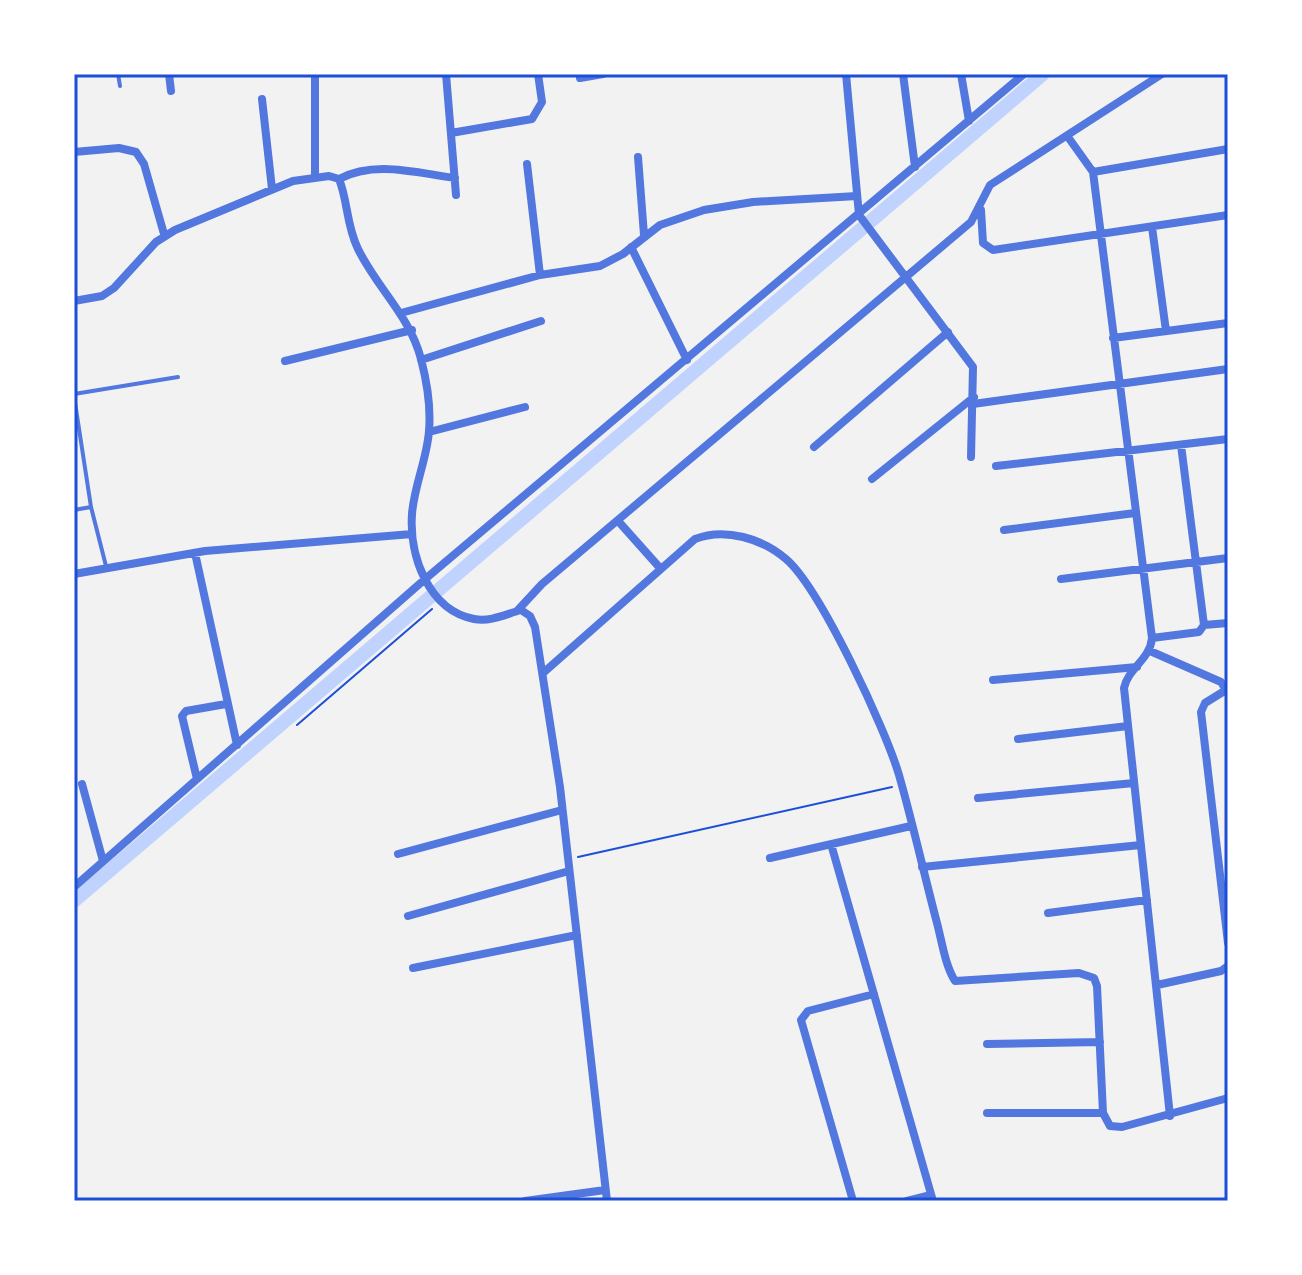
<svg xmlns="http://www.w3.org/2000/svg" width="1302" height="1275" font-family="'Archivo Narrow',sans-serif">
<rect width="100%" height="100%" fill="#f2f2f2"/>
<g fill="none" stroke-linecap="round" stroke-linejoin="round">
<path stroke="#bfd3fe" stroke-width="14" d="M74 901 1043 74"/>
<path stroke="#1d4ed8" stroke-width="2" d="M297 725 432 609
M578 857 892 787"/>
<path stroke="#5277de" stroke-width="4" d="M118 74 120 86
M74 394 178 377
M74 396 91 507 106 566
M74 510 91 507"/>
<path stroke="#5277de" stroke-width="8" d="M169 74 171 91
M446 74 456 195
M846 74 859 215 973 367 971 457
M903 74 915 167
M961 74 969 121
M580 78 603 74
M262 99 272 189
M451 133 532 119 542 102 538 74
M1068 137 1093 172 1152 638C1150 660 1128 668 1124 688L1170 1116
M74 152 119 148 136 152 144 164 164 234
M638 157 644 235
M527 164 540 275
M1093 172 1228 149
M315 176V74
M339 179C375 160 416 173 455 178
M981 210 983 243 993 250 1228 215
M1152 227 1166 331
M631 247 687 360
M74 301 102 296 114 288 156 242 175 230 293 181 329 176 339 179C348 201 346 224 358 249 377 288 410 316 421 359 427 382 431 407 429 431 427 459 414 486 412 514 409 555 428 610 474 619 491 622 506 614 521 610L530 616 535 627 560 787 607 1201
M401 313 540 275 600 266 623 254 660 225 704 210 753 202 857 196
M1113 338 1228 323
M421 360 541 321
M285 361 412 330
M973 404 1228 369
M429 432 525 407
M814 447 948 332
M996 466 1228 439
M872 479 974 397
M619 522 660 568
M1004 530 1135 513
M195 553 237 745
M74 574 205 551 412 534
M1061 579 1228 558
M517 611 542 584 971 222 990 185 1162 74
M1204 625 1228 623
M1152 638 1199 632 1204 625 1181 445
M1150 651 1221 682 1226 690 1205 703 1201 712 1228 943
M543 673 695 539C725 527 763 539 786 559 820 588 886 730 899 775 913 824 924 874 937 923 942 942 945 965 955 981L1079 973 1094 978 1097 986 1103 1113 1110 1126 1122 1127 1228 1098
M993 680 1137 667
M1018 739 1128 726
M197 779 182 716 186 711 226 704
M82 784 103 861
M978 798 1134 783
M831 844 933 1201
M398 854 562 810
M770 858 911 826
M922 867 1141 845
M74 887 424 580 1024 74
M1048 913 1147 900
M408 916 569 871
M413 968 577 935
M1157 985 1221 971 1228 966
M987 1044 1100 1042
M987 1113H1103
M525 1201 605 1190
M853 1201 801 1020 808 1011 874 994
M907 1201 931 1195"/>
</g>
<rect width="1302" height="1275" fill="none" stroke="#ffffff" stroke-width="152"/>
<rect x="76" y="76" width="1150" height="1123" fill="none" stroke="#1d4ed8" stroke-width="3"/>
</svg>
